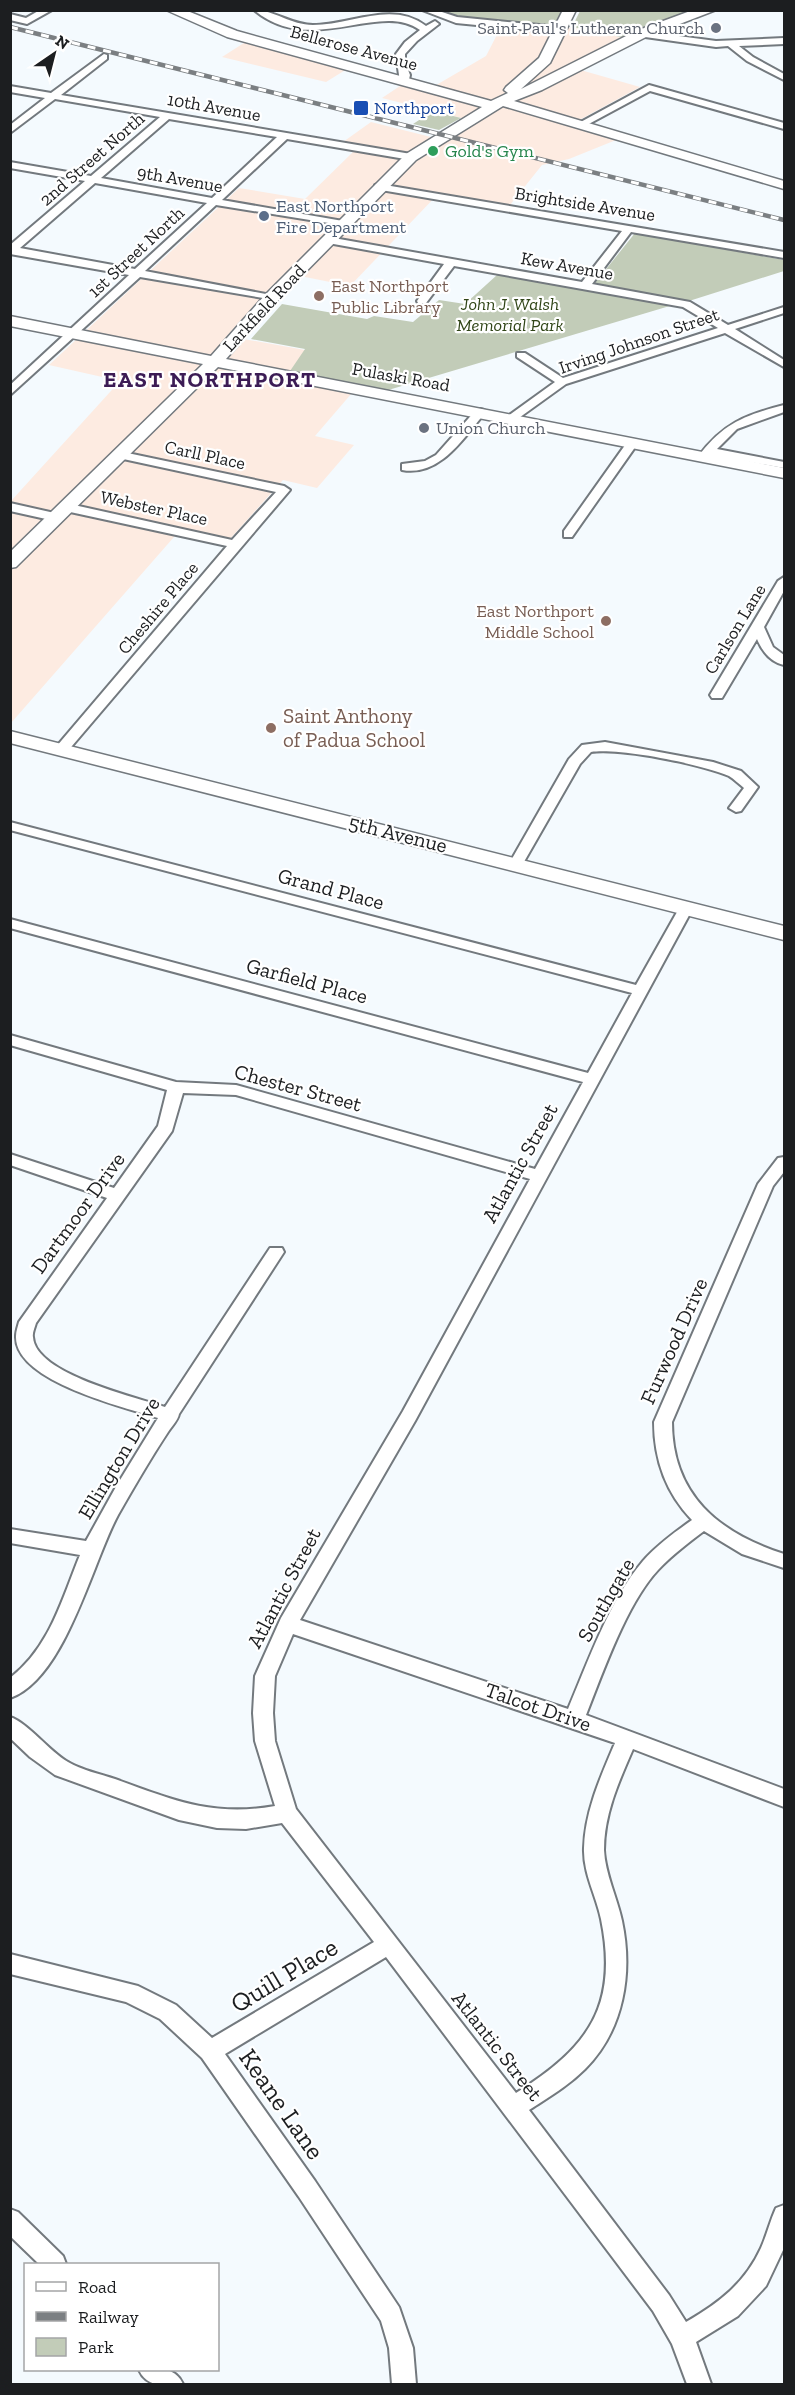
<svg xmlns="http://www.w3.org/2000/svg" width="795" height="2395" font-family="'Zilla Slab',serif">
<rect width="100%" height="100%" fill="#f4fafe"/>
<path fill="#fdebe1" d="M501 27 554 32 572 27 625 38 570 67 640 87 572 124 621 138 569 159 542 165 510 205 439 193 350 286 285 273 227 336 305 350 284 380 352 393 315 436 354 445 317 488 283 480 230 539 181 529 11 723V501L120 381 49 365 239 188 305 199 355 150 336 147 371 122 439 139 469 120 382 98 403 84 426 91 486 56Z
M247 41 347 69 326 82 222 57Z"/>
<path fill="#c2ccb8" d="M433 11H563L554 27 451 17Z
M580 11H696L625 38 572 27Z
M433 111 461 118 439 130 413 124Z
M635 233 784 260V271L689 301 595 283Z
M497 275 673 305 385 391 290 371 305 349 251 339 282 304 367 319 374 316 413 322 439 300 465 304Z"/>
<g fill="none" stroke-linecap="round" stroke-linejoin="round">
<defs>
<path id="street" d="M40 10H52L27 24 10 20V14L26 18Z
M254 10C274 10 291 25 313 25 350 25 393 0 426 26L435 21 439 24 417 41 405 54V62L410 75 408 84 405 85 400 82 396 54 405 42 420 30C379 0 311 58 254 10Z
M422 10H436L457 17 560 27 564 30 560 33 456 23Z
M641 31 716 41 784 38V44L739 46 753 57 784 74V80L747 61 728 46 716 47 638 36V32Z
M104 54 107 55V59L61 95 411 154 416 157 411 160 287 139 222 200 343 221 347 222V226L216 205 145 271 271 295 276 298 275 300 140 277 10 395V385L129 275 10 254V245L85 181 10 168V162L91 176 160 117 55 99 10 133V125L45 98 10 92V86L51 93ZM169 119 277 137 212 198 101 178ZM95 183 207 203 135 269 20 248Z
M649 85 784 123V129L650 91 585 126 577 124Z
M379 184 784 252V258L631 232 592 284 690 302 728 325 784 307V313L735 329 784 360V367L725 333 566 384 516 420H508V416L555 382 517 357V353H525L563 378 718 328 683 307 454 266 426 303H418L417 301 444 264 328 243 323 240 328 237 582 282 622 231 375 189V185Z
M784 405V412L737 429 717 449 784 462V468L712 455 704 461 698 457C722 424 745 415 784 405Z
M480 409 484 410V414C463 439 439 477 402 470V464L425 461 436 455 476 410Z
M632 440 638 443 572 537H564V531L628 441Z
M118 451 284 486 290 490 66 753 61 754 54 750 56 747 227 546 61 510V504L65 503 232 540 276 492 114 457 112 455Z
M10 503 59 514 61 517 55 521 10 511Z
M784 577V591L764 627 773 647 784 655V665C771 662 762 651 757 639L722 698H712L710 695 778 581Z
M605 742 713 762 741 771 758 787 741 811 736 812 729 808 744 788C739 784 734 779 729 776 700 764 621 748 591 752L580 764 521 867H511L509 864 569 759 582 745Z
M10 822 636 985 681 905 686 903 693 908 415 1421 300 1620 568 1709C588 1662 610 1599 643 1561 657 1545 675 1532 692 1520 666 1493 654 1459 654 1422L758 1184 778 1158 784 1157V1172L773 1186 672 1422C672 1495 719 1533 784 1554V1568L742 1554 704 1531C688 1543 672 1555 658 1570 627 1603 603 1672 586 1715L784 1789V1807L633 1749C619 1781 604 1814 604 1850 605 1874 617 1897 622 1921 633 1973 624 2030 585 2069 568 2086 549 2097 529 2110L669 2295 686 2322C719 2303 745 2283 761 2248 767 2235 770 2221 776 2208L784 2205V2248L766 2286 738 2316 696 2342 711 2384H687L672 2344 653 2311 386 1957 225 2054 315 2181 399 2307 413 2348 416 2384H392L389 2348 381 2321 299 2197 202 2058 160 2019 126 2002 10 1974V1954L138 1986 176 2005 212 2038 374 1942 282 1823 246 1829 217 1828 179 1820 55 1775 30 1757 10 1738V1717C28 1723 49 1751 68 1762 81 1770 100 1774 115 1779 173 1800 212 1817 275 1806L255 1741 253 1713 255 1676 281 1618 403 1411 530 1179 236 1095 183 1093 172 1131 36 1323C35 1327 32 1333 33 1337 35 1374 135 1397 165 1407L270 1248H282L284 1252 179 1414C178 1420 172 1426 168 1432 150 1459 134 1487 118 1515 92 1563 65 1679 10 1698V1678C50 1647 62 1599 80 1555L10 1543V1529L86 1541 117 1485 158 1418C124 1407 14 1381 16 1336 16 1331 18 1326 19 1322L107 1198 10 1165V1154L114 1188 158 1126 167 1090 10 1045V1035L176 1082 236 1085 535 1169 583 1082 10 928V919L588 1073 632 993 10 830ZM293 1634 615 1743C601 1776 585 1811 584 1848 583 1873 596 1895 601 1919 619 2006 588 2048 516 2093L296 1809 275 1741 273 1713 275 1676Z
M10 2209 18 2212 63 2256 66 2264H39L10 2236Z
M139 2370C156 2368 175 2366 183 2384 166 2386 147 2388 139 2370Z"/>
<path id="secondary" d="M166 10H185L237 31 491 101 508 93 504 90 506 87 539 58 563 10H576L550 63 521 89 636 31 693 10H716L646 37 542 90 514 101 784 181V189L503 106 416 160 277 301 226 359 784 468V478L218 367 16 567 10 568V552L203 364 10 326V316L211 356 265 295 406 154 482 107 227 37Z
M10 731 784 926V940L10 743Z"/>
</defs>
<use href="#street" stroke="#73797e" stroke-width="4"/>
<use href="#secondary" stroke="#73797e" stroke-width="3"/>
<use href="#street" fill="#fff" fill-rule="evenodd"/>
<use href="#secondary" fill="#fff" fill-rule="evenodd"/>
<defs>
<path id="rail" d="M10 27 784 220"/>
</defs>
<use href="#rail" stroke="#7b7f82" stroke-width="4.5"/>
<use href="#rail" stroke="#fff" stroke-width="3" stroke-dasharray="8" stroke-linecap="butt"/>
</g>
<g fill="#6b7280" stroke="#fff" stroke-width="2">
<circle cx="716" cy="28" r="6"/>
<circle cx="424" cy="428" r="6"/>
</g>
<rect fill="#1a4fb4" stroke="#fff" stroke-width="2" x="353" y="100" width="16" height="16" rx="3"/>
<circle fill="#2e9e5b" stroke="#fff" stroke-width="2" cx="433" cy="151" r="6"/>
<circle fill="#5c6f8a" stroke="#fff" stroke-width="2" cx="264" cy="216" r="6"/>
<g fill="#8d6e63" stroke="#fff" stroke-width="2">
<circle cx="319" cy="296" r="6"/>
<circle cx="606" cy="621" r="6"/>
<circle cx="271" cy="728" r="6"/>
</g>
<g text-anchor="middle" stroke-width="4.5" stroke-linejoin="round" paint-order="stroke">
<g font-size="18" fill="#5b616d" stroke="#fff" text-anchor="end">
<text x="704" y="34">Saint Paul's Lutheran Church</text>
<text x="436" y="434" text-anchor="start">Union Church</text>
</g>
<g font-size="18" fill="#1c1e20" stroke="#fff">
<text transform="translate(354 48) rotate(15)" y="6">Bellerose Avenue</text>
<text transform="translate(214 107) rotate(10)" y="6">10th Avenue</text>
<text transform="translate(92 159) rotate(-41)" y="6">2nd Street North</text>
<text transform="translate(180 179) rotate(10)" y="6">9th Avenue</text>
<text transform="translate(585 204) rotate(9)" y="6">Brightside Avenue</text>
<text transform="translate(136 252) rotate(-43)" y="6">1st Street North</text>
<text transform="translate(567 266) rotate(10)" y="6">Kew Avenue</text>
<text transform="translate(264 308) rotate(-47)" y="6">Larkfield Road</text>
<text transform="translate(639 341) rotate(-19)" y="6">Irving Johnson Street</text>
<text transform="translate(401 377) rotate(10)" y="6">Pulaski Road</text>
<text transform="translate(205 455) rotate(12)" y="6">Carll Place</text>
<text transform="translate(154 508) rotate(12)" y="6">Webster Place</text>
<text transform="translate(158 608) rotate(-50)" y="6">Cheshire Place</text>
<text transform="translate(735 629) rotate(-59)" y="6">Carlson Lane</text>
</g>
<g font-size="18" fill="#164399" stroke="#fff" text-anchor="start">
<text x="374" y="114">Northport</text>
</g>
<g font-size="18" fill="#27864d" stroke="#fff" text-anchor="start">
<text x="445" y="157">Gold's Gym</text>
</g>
<g font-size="18" fill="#4e5e75" stroke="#fff" text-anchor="start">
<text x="276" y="212">East Northport<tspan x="276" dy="21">Fire Department</tspan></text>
</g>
<g font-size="18" fill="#785e54" stroke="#fff" text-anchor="start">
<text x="331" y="292">East Northport<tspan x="331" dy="21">Public Library</tspan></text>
<text x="594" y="617" text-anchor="end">East Northport<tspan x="594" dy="21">Middle School</tspan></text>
</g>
<g font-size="18" font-style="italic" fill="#304517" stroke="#fff">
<text x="510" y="310">John J. Walsh<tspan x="510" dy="21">Memorial Park</tspan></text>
</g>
<g font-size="21" fill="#785e54" stroke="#fff" text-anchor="start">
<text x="283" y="723">Saint Anthony<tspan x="283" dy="24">of Padua School</tspan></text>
</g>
<g font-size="21" fill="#1c1e20" stroke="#fff">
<text transform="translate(398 834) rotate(14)" y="7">5th Avenue</text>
<text transform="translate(331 889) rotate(15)" y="7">Grand Place</text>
<text transform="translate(307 981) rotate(15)" y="7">Garfield Place</text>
<text transform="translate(298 1088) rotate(15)" y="7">Chester Street</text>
<text transform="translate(520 1163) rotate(-61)" y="7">Atlantic Street</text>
<text transform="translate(78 1213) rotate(-54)" y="7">Dartmoor Drive</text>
<text transform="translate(674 1341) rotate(-66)" y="7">Furwood Drive</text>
<text transform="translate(119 1458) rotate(-59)" y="7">Ellington Drive</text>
<text transform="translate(284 1588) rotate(-62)" y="7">Atlantic Street</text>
<text transform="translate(606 1600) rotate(-60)" y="7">Southgate</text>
<text transform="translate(538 1707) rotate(19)" y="7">Talcot Drive</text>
<text transform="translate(497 2046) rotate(52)" y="7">Atlantic Street</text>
</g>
<g font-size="22" font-weight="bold" letter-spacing="1.5" fill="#3c1c55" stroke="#fff">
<text x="210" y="387">EAST NORTHPORT</text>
</g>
<g font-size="26" fill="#1c1e20" stroke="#fff">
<text transform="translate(284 1975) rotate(-31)" y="9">Quill Place</text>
<text transform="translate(282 2104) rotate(55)" y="9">Keane Lane</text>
</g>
</g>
<rect width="795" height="2395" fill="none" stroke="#1c1e20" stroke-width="24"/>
<rect x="24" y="2263" width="195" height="108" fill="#ffffff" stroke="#a4a5a6" stroke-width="1.5"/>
<rect x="36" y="2282" width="30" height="9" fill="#ffffff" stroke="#a4a5a6" stroke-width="1.5"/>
<text x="78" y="2293" font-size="18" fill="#1c1e20">Road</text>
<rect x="36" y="2312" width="30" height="9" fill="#7b7f82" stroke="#a4a5a6" stroke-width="1.5"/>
<text x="78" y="2323" font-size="18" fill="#1c1e20">Railway</text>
<rect x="36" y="2338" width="30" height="18" fill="#c2ccb8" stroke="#a4a5a6" stroke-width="1.5"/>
<text x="78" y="2353" font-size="18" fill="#1c1e20">Park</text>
<g transform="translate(54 54) rotate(35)" stroke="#ffffff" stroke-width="4.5" paint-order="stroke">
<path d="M0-4.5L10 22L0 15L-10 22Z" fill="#1c1e20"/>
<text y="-9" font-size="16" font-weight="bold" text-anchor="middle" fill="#1c1e20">N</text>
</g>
</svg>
